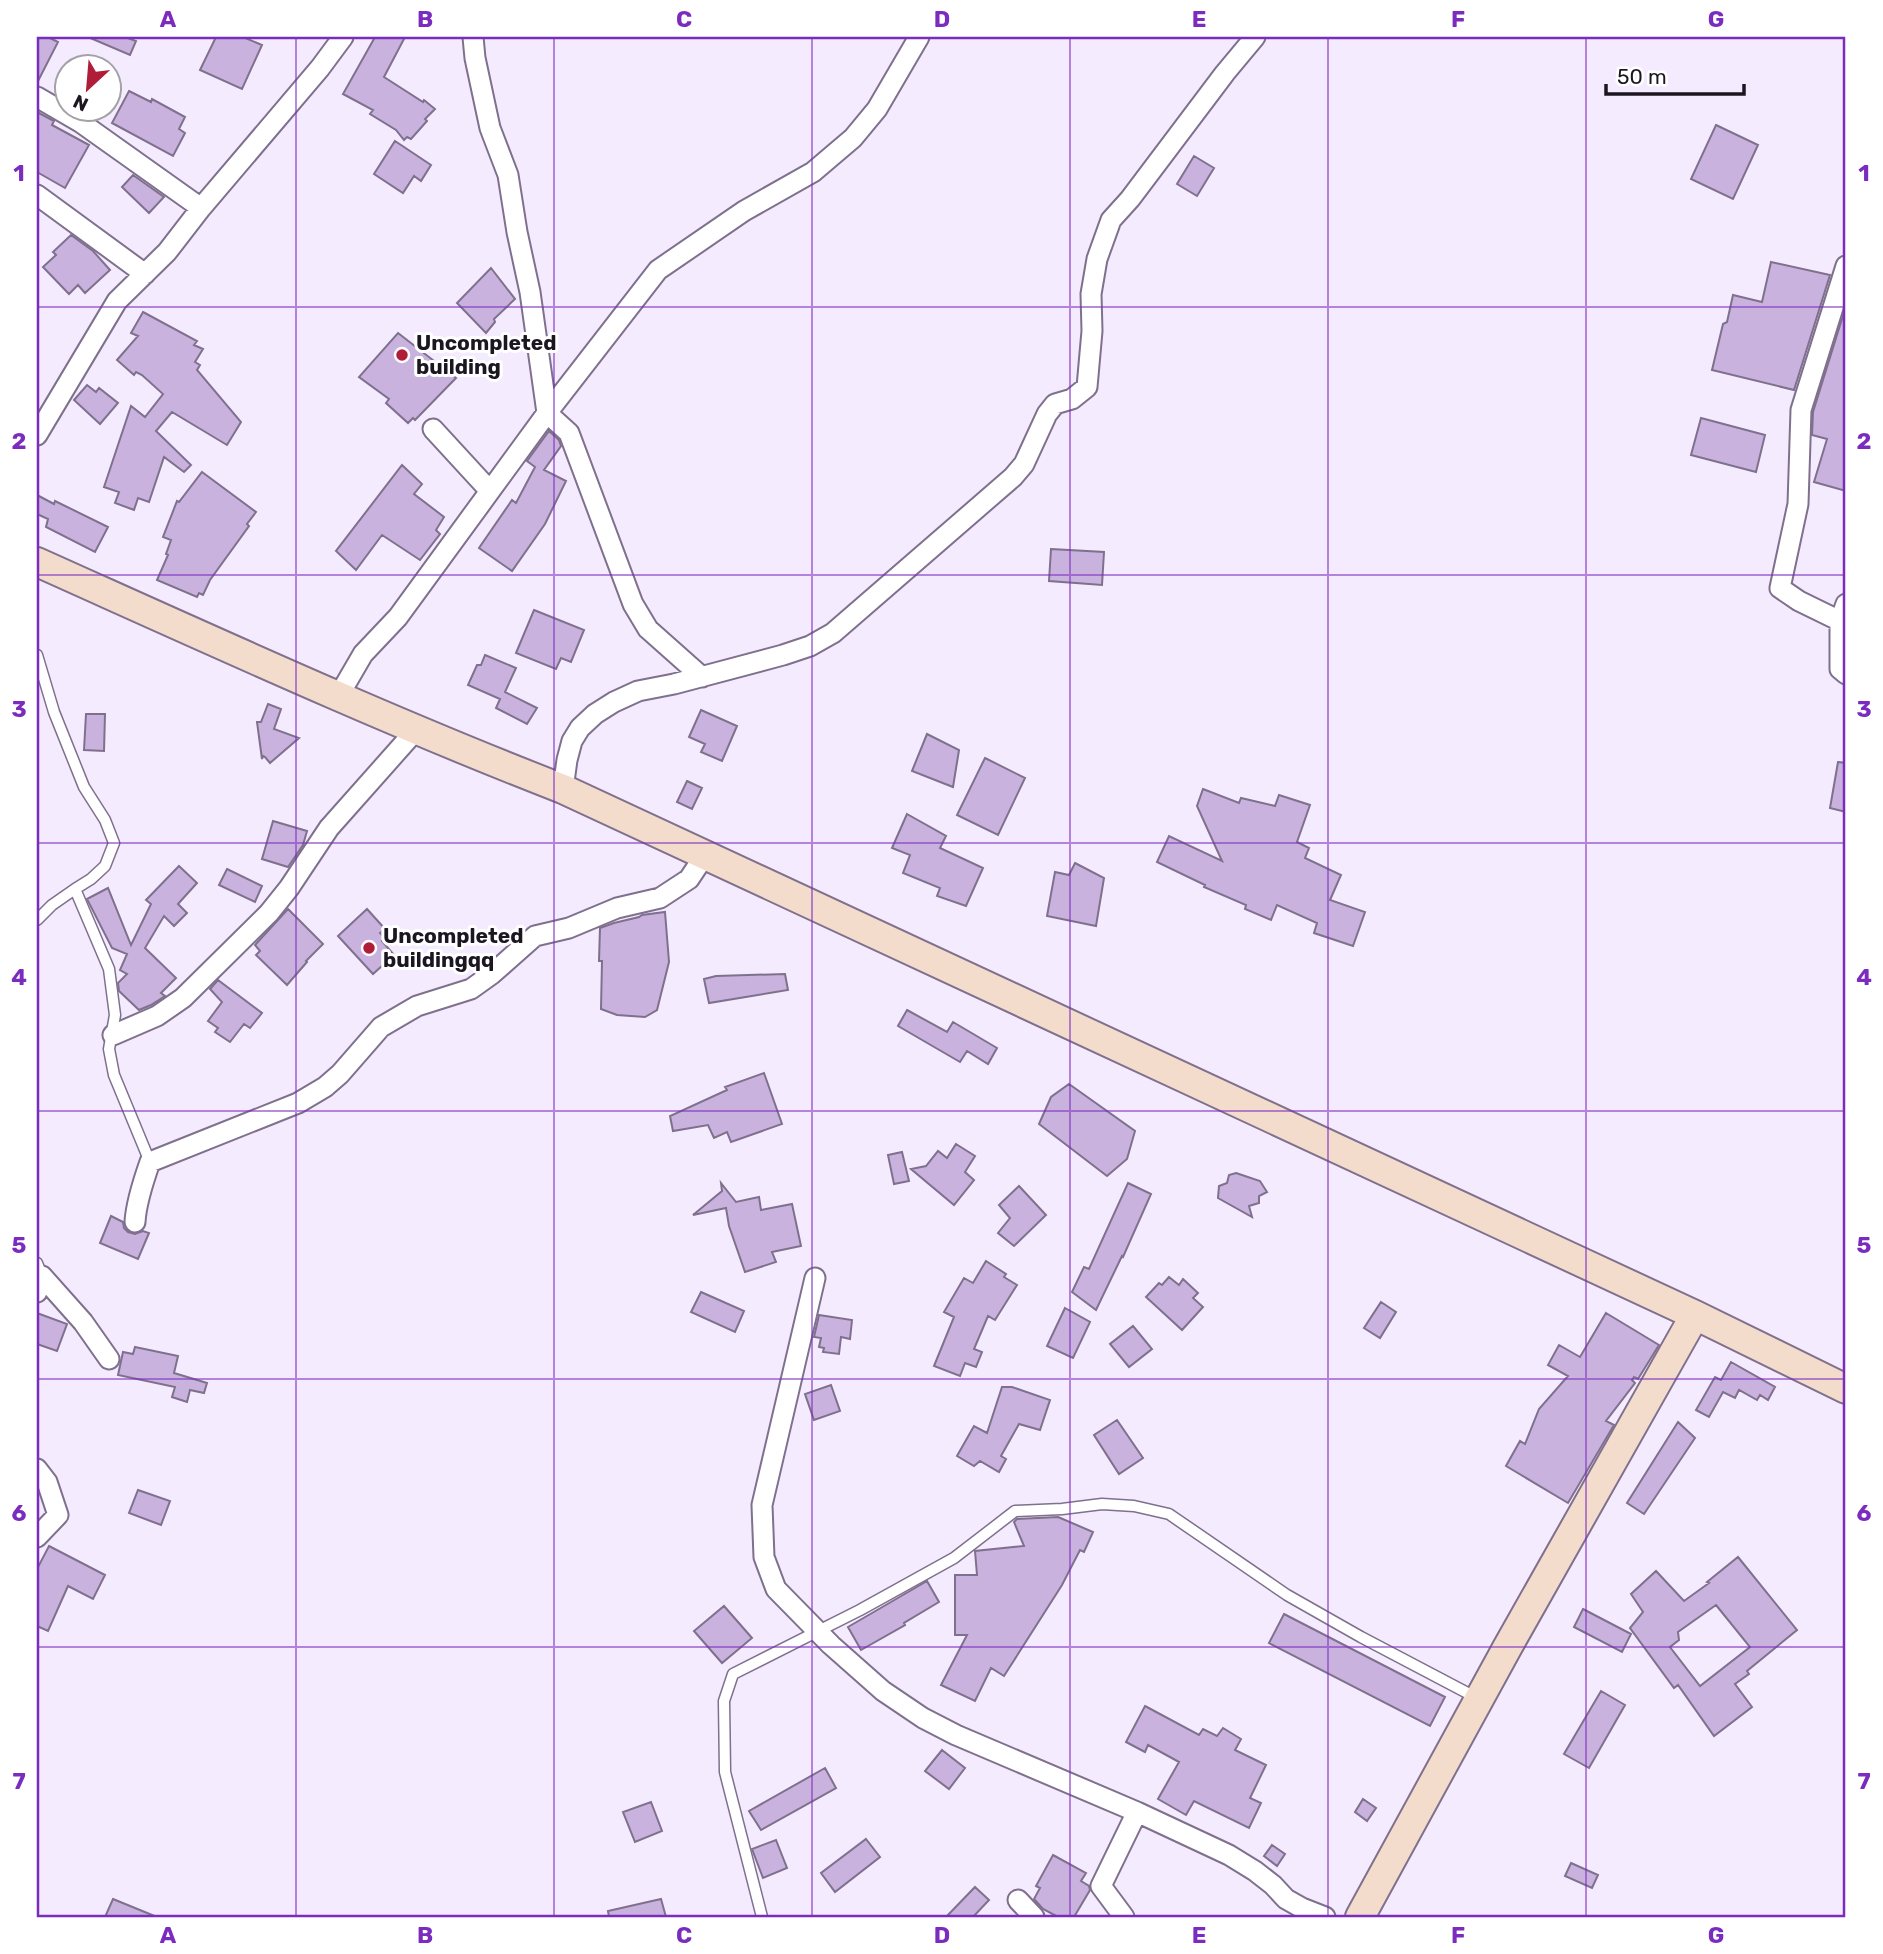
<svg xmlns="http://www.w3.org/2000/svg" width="1883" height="1954" font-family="Rubik,sans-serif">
<rect width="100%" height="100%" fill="#f5ebff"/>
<path fill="#c9b3de" stroke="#7f708d" stroke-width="2" fill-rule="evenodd" d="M37 37H48L58 42 37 83Z
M88 37H125L136 41 130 55Z
M216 37H243L262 45 242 89 200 70Z
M375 37H405L384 77 423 102 424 100 435 109 425 119 427 121 411 139 407 137 404 140 396 130 370 114 373 110 343 94Z
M129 91 151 102 152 99 185 117 179 129 185 133 173 156 112 123Z
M37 112 54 121 52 125 89 145 65 188 37 172Z
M1716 125 1758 145 1733 199 1691 179Z
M395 141 431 165 421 181 414 176 403 193 374 174Z
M1194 156 1214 168 1197 196 1177 184Z
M133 175 164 197 149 213 122 187Z
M71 235 93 251 110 270 85 293 78 285 69 294 43 267 56 255 53 252Z
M1771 262 1830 275 1794 390 1712 370 1723 324 1727 322 1733 295 1762 302Z
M491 268 515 299 494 319 495 322 486 333 457 303Z
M1846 306V491L1814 482 1827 439 1812 435 1813 412Z
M143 312 197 341 194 345 203 349 195 362 200 365 197 370 241 422 227 445 172 412 156 431 191 465 184 472 164 457 149 502 138 498 134 510 115 503 119 492 104 487 131 406 145 417 163 394 142 375 136 372 134 375 117 360 138 336 131 333Z
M398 333 456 378 415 420 413 418 408 423 386 403 389 399 359 377Z
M87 385 96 392 99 388 118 403 100 424 74 400Z
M1701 418 1765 435 1756 472 1691 455Z
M549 431 559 440 561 446 544 470 566 481 545 524 512 571 479 548 512 500 516 503 535 467 527 461Z
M402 465 422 484 414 494 444 517 436 530 440 534 420 560 382 535 356 570 336 551Z
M202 472 256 512 247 524 249 526 210 580 203 595 199 593 197 597 157 580 168 555 166 554 171 540 163 537 177 501 179 502Z
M37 495 54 504 55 501 108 527 95 552 46 527 48 519 37 514Z
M1051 549 1104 552 1102 585 1049 581Z
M534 610 584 630 571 662 561 658 556 669 516 653Z
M485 655 516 668 505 692 537 708 527 724 496 708 500 699 468 685 477 665H481Z
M268 704 281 709 274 729 299 738 270 763 265 757 263 756 262 759 257 722H261Z
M701 710 737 726 722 761 701 752 705 744 689 737Z
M86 714H105L104 751 84 750Z
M927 734 959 750 953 787 912 771Z
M985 758 1025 778 998 835 957 815Z
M1838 762 1846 763V812L1830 808Z
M687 781 702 788 692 809 677 802Z
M1203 789 1239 803 1241 798 1275 806 1279 795 1310 805 1297 842 1309 848 1305 858 1341 875 1330 900 1365 912 1353 946 1314 933 1317 923 1277 905 1271 920 1245 909 1246 905 1204 887 1205 885 1157 862 1169 836 1222 861 1197 806Z
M907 814 946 836 940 848 983 868 966 906 937 896 940 888 903 873 910 855 892 848Z
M273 821 307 831 303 845 288 867 262 859Z
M1075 863 1104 878 1096 926 1047 916 1055 872 1069 875Z
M179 866 197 883 178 904 187 913 174 926 164 916 145 948 176 978 161 993 165 996 151 1005 139 1010 119 991 118 983 127 974 120 970 127 954 112 948 87 899 108 888 131 945 151 904 146 900Z
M227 869 262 886 255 902 219 885Z
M288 909 323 944 306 961 307 962 287 985 256 955 260 951 255 945Z
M367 909 385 929 380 933 385 938 382 941 394 955 373 974 338 936Z
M665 912 669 962 657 1010 645 1017 617 1015 601 1009 602 961H599L600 928 614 923 639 917 642 915Z
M785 974 788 990 709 1003 704 979 716 976Z
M218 980 262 1013 250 1028 244 1024 230 1042 215 1032 218 1028 208 1021 222 1002 210 989Z
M907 1010 947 1032 953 1022 997 1048 988 1064 967 1051 960 1062 898 1026Z
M764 1073 782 1124 731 1142 727 1132 714 1138 708 1125 673 1131 670 1116 727 1090 725 1087Z
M1069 1084 1135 1131 1127 1159 1107 1176 1039 1124 1051 1097Z
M956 1144 975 1156 965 1172 974 1180 954 1205 911 1169 926 1166 938 1151 947 1158Z
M902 1152 909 1181 894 1184 888 1155Z
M1236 1173 1260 1181 1267 1192 1259 1196V1203L1249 1206 1252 1217 1218 1198 1219 1186 1227 1183 1229 1175Z
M721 1183 736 1202 759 1197 761 1210 792 1204 801 1246 772 1252 776 1262 745 1272 729 1226 726 1208 693 1215 722 1191Z
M1128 1183 1151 1194 1123 1257 1122 1256 1096 1310 1072 1292 1084 1267 1089 1269Z
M1019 1186 1046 1215 1014 1246 998 1233 1010 1218 999 1205Z
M111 1216 123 1222 124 1228 128 1232 135 1234 143 1231 149 1233 138 1259 100 1243Z
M986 1261 1006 1274 1004 1277 1017 1285 995 1320 988 1316 974 1349 982 1352 976 1367 965 1363 960 1376 934 1366 954 1317 944 1312 964 1278 973 1283Z
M1169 1277 1179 1285 1183 1279 1198 1293 1193 1298 1203 1307 1182 1330 1146 1297 1159 1283 1162 1285Z
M701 1292 744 1311 735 1332 691 1312Z
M1381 1302 1396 1312 1380 1338 1364 1328Z
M1065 1308 1090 1322 1073 1358 1047 1346Z
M37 1313 67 1324 57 1351 37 1344Z
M1606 1313 1659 1345 1638 1379 1634 1377 1632 1380 1635 1383 1606 1421 1614 1425 1568 1503 1506 1466 1520 1441 1525 1444 1539 1409 1568 1376 1548 1365 1559 1345 1580 1357Z
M819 1315 852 1320 850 1339 841 1337 839 1354 823 1352 824 1348 819 1347 821 1338 814 1337Z
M1133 1326 1152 1349 1129 1367 1110 1344Z
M135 1347 178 1356 174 1373 207 1383 204 1393 190 1390 187 1402 172 1397 175 1387 118 1375 123 1352 133 1354Z
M1731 1362 1775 1387 1768 1400 1760 1395 1757 1400 1739 1390 1735 1398 1723 1392 1709 1417 1696 1410 1715 1377 1721 1380Z
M831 1385 840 1411 814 1420 805 1394Z
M1002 1387H1012L1050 1400 1040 1430 1019 1424 1001 1456 1006 1459 999 1472 980 1461 974 1466 957 1456 974 1426 987 1433Z
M1117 1420 1143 1458 1119 1474 1094 1435Z
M1678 1422 1695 1438 1644 1514 1627 1503Z
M138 1490 170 1501 161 1525 129 1513Z
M1058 1517 1093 1532 1084 1552 1080 1550 1062 1585 1004 1676 991 1668 975 1701 941 1685 967 1635H955V1575H977L975 1551 1024 1546 1014 1522 1017 1519Z
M49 1546 105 1575 93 1599 68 1586 48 1631 37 1626V1569Z
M1738 1557 1797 1630 1747 1671 1749 1674 1735 1684 1752 1707 1714 1736 1678 1685 1674 1688 1630 1628 1643 1612 1631 1594 1656 1571 1684 1601 1709 1583 1707 1582ZM1716 1605 1750 1647 1700 1686 1670 1647 1679 1640 1678 1632Z
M927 1581 939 1602 904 1623 905 1625 861 1650 848 1627Z
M724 1606 752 1638 722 1663 694 1631Z
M1583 1609 1631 1634 1622 1652 1574 1627Z
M1284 1614 1445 1697 1430 1726 1269 1643Z
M1601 1691 1625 1705 1589 1768 1564 1754Z
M1145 1706 1199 1735 1203 1729 1217 1736 1223 1728 1241 1739 1235 1750 1266 1765 1250 1798 1261 1803 1249 1828 1194 1801 1186 1815 1158 1799 1179 1762 1148 1745 1145 1752 1126 1742Z
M942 1750 965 1768 949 1789 925 1771Z
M825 1768 836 1788 761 1830 749 1811Z
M1363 1799 1376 1808 1367 1821 1355 1812Z
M651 1802 662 1831 635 1842 623 1812Z
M866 1839 880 1857 835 1892 821 1873Z
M776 1840 787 1868 763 1878 752 1849Z
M1272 1845 1285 1854 1277 1866 1264 1856Z
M1053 1855 1086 1873 1081 1881 1089 1886 1090 1890 1074 1917H1058L1043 1909 1034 1899 1040 1888 1036 1886Z
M1571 1863 1598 1875 1592 1888 1565 1876Z
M975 1887 989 1900 973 1917H946Z
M113 1899 157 1917H105Z
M661 1899 666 1917H609L608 1911Z"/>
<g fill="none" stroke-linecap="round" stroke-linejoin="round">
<defs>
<path id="lane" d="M37 655 54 712 84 787 105 820 114 843 105 866 91 879 75 889 109 969 115 1015 109 1049 114 1075 150 1162
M37 920 52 905 75 889
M37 1263 42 1276
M762 1917 725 1772 724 1701 733 1674 860 1610 954 1558 1015 1511 1062 1509 1102 1504 1134 1506 1169 1514 1287 1595 1361 1637 1477 1698"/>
<path id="street" d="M473 37 475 58 490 128 508 175 517 232 530 292 547 413
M37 97 80 122 201 208 167 252 117 301 37 435
M37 195 145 274
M201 208 320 68 343 37
M547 413 658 270 744 211 813 172 853 138 877 109 919 37
M490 491 547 413 569 433 633 604 648 629 702 677
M1846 604 1840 621V669L1846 674
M1840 621 1799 601 1780 588 1798 504 1801 410 1846 266
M338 697 363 654 398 617 490 491 433 429
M563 789 567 760 572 741 580 728 595 714 614 702 638 691 674 684 783 655 810 646 833 633 1013 477 1024 464 1047 414 1055 404 1072 399 1087 387 1092 331 1091 294 1097 259 1111 220 1130 199 1225 73 1255 37
M113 1035 157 1016 183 998 269 913 289 888 329 828 416 730
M135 1222C136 1204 144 1179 150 1162L298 1103 325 1087 340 1074 381 1027 417 1006 471 989 492 974 535 936 569 928 617 908 660 898 689 879 705 855
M815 1278 762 1505 764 1557 776 1589 831 1645 883 1691 923 1718 956 1735 1137 1812 1229 1855 1255 1871 1273 1885 1286 1899 1302 1908 1325 1917
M37 1292 42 1276 83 1322 109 1359
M37 1469 47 1482 58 1515 37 1537
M1018 1900 1034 1917
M1124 1917 1101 1886 1137 1812"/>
<path id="secondary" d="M37 562C211 640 385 720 563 789L1695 1315 1846 1389
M1360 1917 1507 1648 1695 1315"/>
</defs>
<use href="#lane" stroke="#7f708d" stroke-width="13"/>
<use href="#street" stroke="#7f708d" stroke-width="23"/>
<use href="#secondary" stroke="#7f708d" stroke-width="32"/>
<use href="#lane" stroke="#fff" stroke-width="10"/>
<use href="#street" stroke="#fff" stroke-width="19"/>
<use href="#secondary" stroke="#f4dccd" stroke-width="28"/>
</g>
<path fill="none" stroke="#7b2cbf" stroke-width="2" stroke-opacity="0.55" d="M296 37V1917M554 37V1917M812 37V1917M1070 37V1917M1328 37V1917M1586 37V1917M37 307H1846M37 575H1846M37 843H1846M37 1111H1846M37 1379H1846M37 1647H1846"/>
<g fill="#b01d38" stroke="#fff" stroke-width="2.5">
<circle cx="402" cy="355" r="7"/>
<circle cx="369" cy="948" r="7"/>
</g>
<g text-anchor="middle" stroke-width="6" stroke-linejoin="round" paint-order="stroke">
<g font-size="21" font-weight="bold" fill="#1c1621" stroke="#fff" text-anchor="start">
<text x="416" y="350">Uncompleted<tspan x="416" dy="24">building</tspan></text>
<text x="383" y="943">Uncompleted<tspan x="383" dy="24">buildingqq</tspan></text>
</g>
</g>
<rect width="1883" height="1954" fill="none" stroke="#ffffff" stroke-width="77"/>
<g transform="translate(88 88) rotate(206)"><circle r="33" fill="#ffffff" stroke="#a4a2a6" stroke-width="2"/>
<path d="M0-5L12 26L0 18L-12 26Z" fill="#b01d38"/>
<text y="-10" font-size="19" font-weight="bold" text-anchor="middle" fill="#1c1621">N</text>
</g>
<path d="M1606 84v10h138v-10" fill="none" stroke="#1c1621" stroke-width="3.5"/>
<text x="1617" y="84" font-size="21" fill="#1c1621" stroke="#ffffff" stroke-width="5" paint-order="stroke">50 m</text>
<rect x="38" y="38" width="1806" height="1878" fill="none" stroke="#7b2cbf" stroke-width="2.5"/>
<g font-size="23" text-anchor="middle" font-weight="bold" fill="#7b2cbf">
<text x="168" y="27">A</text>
<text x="425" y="27">B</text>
<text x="684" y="27">C</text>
<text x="942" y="27">D</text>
<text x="1199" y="27">E</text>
<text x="1458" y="27">F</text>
<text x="1716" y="27">G</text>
<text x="19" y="181">1</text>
<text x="1864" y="181">1</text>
<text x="19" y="449">2</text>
<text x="1864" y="449">2</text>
<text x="19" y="717">3</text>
<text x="1864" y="717">3</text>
<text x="19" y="985">4</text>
<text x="1864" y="985">4</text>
<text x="19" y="1253">5</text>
<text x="1864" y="1253">5</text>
<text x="19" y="1521">6</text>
<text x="1864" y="1521">6</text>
<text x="19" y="1789">7</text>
<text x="1864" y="1789">7</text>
<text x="168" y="1943">A</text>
<text x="425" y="1943">B</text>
<text x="684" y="1943">C</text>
<text x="942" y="1943">D</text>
<text x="1199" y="1943">E</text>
<text x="1458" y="1943">F</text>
<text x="1716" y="1943">G</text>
</g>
</svg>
